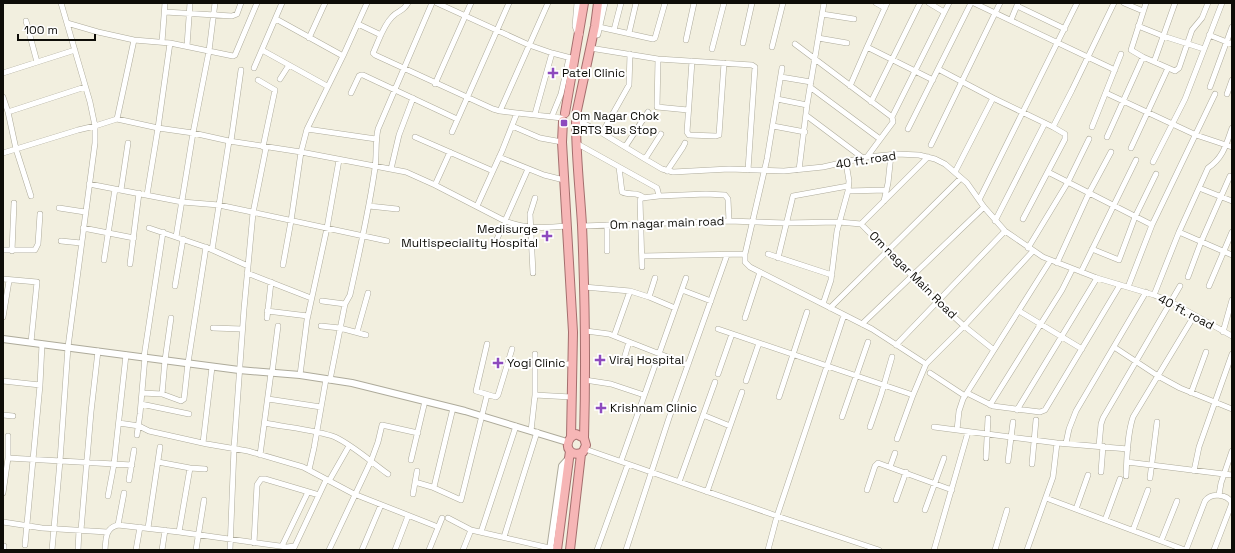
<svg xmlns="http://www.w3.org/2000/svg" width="1235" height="553" font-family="'Space Grotesk',sans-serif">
<rect width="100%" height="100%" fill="#f2efdf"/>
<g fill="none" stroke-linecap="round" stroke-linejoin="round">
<defs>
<path id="minor" d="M408 3C402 13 398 10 392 17 383 26 379 40 374 51L373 53 375 55 493 109 500 111 562 118
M437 3 529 45 552 53 575 59
M876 3 885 8
M887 3 867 47 933 80
M929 3 944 12
M974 3 1115 70
M1124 3 1143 11
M1146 3 1131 50 1143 57 1175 71 1179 68 1192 30 1202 18 1208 3
M1017 6 1065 29
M165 12 232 16 237 14 241 3
M822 14 854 19
M276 19 343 56
M1011 20 1018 3
M26 21 37 62
M67 23 98 32 134 40 170 43 233 56 235 55 257 3
M358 24 381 35
M1138 26 1163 36 1204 49
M599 27 653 39 655 38 665 3
M614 30 621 3
M629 33 636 3
M1209 35 1232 44
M309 38 325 3
M818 38 847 43
M686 40 694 3
M162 42 165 3
M743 43 752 3
M795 44 892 117 893 122 867 157
M187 46 190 3
M772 47 783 3
M590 48 658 59 752 65 755 67 748 170
M712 49 724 3
M262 50 327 86
M658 59 657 107 688 110
M692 61 687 132 689 135 716 136 719 135 724 63
M1154 62 1175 3
M254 68 282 3
M782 68 767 159 745 254V262L750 267 872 329 926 364
M938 69 993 98 1053 127 1065 134V139L1023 219
M3 73 75 50
M781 77 811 82
M280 79 289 65
M258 80 275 90 263 147
M435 84 471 3
M850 86 867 47
M810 87 880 139
M1210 87 1232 27
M351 93 359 76 361 75H363L457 119
M1106 93 1196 135 1232 147
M1227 94 1232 80
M3 97 8 112 16 149 31 196
M777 99 807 105
M871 102 920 3
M500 111 548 3
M8 112 85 87
M535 114 552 53
M552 116 561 94 569 58
M807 116 863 158
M892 117 949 3
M117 119 134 40
M577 120 602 133 645 159 662 169 673 172 729 169 784 171 823 167 867 157 897 154 919 155 935 159 945 164 967 183 984 207 1005 231 1043 257 1097 278 1154 295 1171 302 1232 336
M512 126 540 138 562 142
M773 126 805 132
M1053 127 1072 90 1114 3
M1092 127 1121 54
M307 129 376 139
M908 129 971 3
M452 132 509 3
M602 133 629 85 630 54
M415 137 493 171
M1107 137 1143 57
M231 141 241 70
M576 143 657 188 659 196
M931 145 1000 3
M625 147 648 112
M1131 148 1168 68
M3 153 78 130 95 126 117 119 158 128 193 133 229 141 301 152 406 172 435 185 505 221C527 229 545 228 567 226
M499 157 544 175 564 180
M645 159 661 134
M1153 162 1185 99 1222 3
M619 167 622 192C630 196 637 191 644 198
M391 169 399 135 413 98
M799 170 807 105 824 3
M667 171 683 147 685 143
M955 172 993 98
M1048 172 1152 225
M89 184 182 202 219 205 387 241
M435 185 450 152
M1199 188 1232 201
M121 190 128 143
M848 191 886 190
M147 195 158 128 170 43
M979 200 1077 3
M884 201 888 183 891 155
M369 206 397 209
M477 206 502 151 517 113
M59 208 85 212
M995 221 1045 123
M861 224 928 157
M607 225V251
M582 226 729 221 786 223 839 222 861 224 938 302 964 326 994 350
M83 228 134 238
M149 228 208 248 248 266
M1179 232 1232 255
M176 237 193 133 209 51 215 3
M497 239 528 169
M61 241 81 243
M1028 248 1068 182 1089 139
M1092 249 1119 260 1135 217 1156 174
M3 250H35L38 244 40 214
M212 250 229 141
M12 251 14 203
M768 254 832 275
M642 256 745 254
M778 258 793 196 848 186
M104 260 115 189
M1057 263 1089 193 1111 152
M130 264 139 193
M283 265 291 221 301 152 307 129 343 56 367 3
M642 267 640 200 642 198 659 196 706 194 725 195 728 199 729 221
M1081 272 1136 160
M247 273 311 298
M533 273 530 214 535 198
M1188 277 1201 242 1230 176
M3 279 37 282 31 342
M175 286 183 239
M1209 286 1232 232
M584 287 630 291 649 297 675 308
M1128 287 1152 225 1215 94
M682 290 711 301
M1154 295 1179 232 1208 168C1223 158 1226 145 1232 128
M649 297 655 278
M322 301 345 304
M823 304 831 280 837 231 848 191 849 181 846 163
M830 308 961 178
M267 311 308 316
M1019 311 1082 349
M3 317 9 281
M267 318 271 282
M745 318 760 272
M862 324 984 207
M321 326 340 328 366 335
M213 328 242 329
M718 329 913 395
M586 331 609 334 688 365
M357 332 368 293
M1223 332 1232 300
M614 336 630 291
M487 344 476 391 496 397 498 395 512 349
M896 345 1005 231
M1114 347 1158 376 1180 388 1232 409
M535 354V395L571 397
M144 357 163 232
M623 362 629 342
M535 364H572
M272 373 278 326
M930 373 965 396
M718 374 732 334
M300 375 307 320 327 228 339 160
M330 380 345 304 350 295C359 253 369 211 375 168 377 155 375 142 378 129L432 3
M585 380 611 384 644 395
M3 381 40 385
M746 381 759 343
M142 393 162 394 181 401 184 399 188 363 206 247
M967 393 993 406 1040 412 1045 410 1120 285
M1191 393 1206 352
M162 394 165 360 171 318
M779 397 807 312
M268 399 321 407
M141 404 189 414
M990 405 1062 290 1072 270
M1017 410 1097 278
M3 415 13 416
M703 415 730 426
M842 417 868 342
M119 423 139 426 149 431 207 444 248 451 303 467 354 494 438 527
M265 423C284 427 317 430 335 437 354 446 371 462 388 474
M870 427 881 395 892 357
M934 427 1057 443 1128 449
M957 430 959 411 963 399 1050 261
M531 431 535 395
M137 435 140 414 145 357
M897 439 913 395 926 364 964 326 1033 251
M203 443 212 367
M1066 443 1069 429 1076 411 1146 292
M1099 446 1101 424 1103 418 1180 286
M585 449 777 516 879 550
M260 455 271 373
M8 458 132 465
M986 458 988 418
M411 460 425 401
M621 461 686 278
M1008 461 1013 422
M158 462 190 468 179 532
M1127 462 1232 475
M1032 464 1036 420
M890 467 895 453
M190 468 205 469
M309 470 314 448 326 379
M1194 471 1199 447 1232 354
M1101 472 1103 446
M1126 476C1127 457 1127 435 1133 417L1194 316
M1150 478 1157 422
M129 480 134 450
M329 481 349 446
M415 482 432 487 461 500 487 395
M679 482 715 382
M434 487 453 408
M867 490 875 466 878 463 952 490
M707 492 742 392
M3 493 8 458V436
M413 494 417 471
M1219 495 1221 483 1232 451
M108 496 114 464 126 355
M1046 498 1185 550
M896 500 906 472
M1076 509 1088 475
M925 510 944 458
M448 518 471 530 554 549
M1105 520 1120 479
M3 522 42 528 107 532
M118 525 124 493
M148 528 160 447
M81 530 91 412 98 351
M1133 530 1148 490
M481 532 516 426
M504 537 537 432
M1161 541 1177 501
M254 543 257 485 261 479H265L319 495
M25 545 40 385 42 344
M282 546 308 492
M4 550V546
M52 550 60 461 68 347 95 143V126L90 102 61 3
M78 550 79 530
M105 550C106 539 105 528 118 525L179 532 287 547 294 546
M136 550 140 527
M162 550 165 530
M196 550 204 500
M230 550 234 448 244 309 253 213 266 148
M293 550 326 480
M329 550 371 461 378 442 382 425 418 433
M362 550 381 505
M395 550 408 516
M429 550 442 518
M463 550 471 530
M597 550 628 464
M626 550 669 418 727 255
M768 550 777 516 844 315
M934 550 968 432
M995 550 1007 510
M1027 550 1053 477 1057 443
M1186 550 1205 501C1211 492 1227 494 1232 503L1214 550"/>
<path id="tertiary" d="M3 339 239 370 300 375 352 383 465 411 567 442
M550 550 562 466 569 458"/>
<path id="secondary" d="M578 3 576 26 579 34
M597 34 604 3"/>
<path id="trunk" d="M565 113 584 3
M576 115 595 26 598 3
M563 121 562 142 573 332 571 437C563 447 571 458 583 452L586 445 584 438 576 434 571 437
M576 122C576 157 580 191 582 225 585 296 586 367 584 438
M557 550 570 451
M570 550 581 454"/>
</defs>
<use href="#minor" stroke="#aeab9b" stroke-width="6"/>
<use href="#tertiary" stroke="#aeab9b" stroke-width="8"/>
<use href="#secondary" stroke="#aeab9b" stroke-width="8"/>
<use href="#trunk" stroke="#a46e6d" stroke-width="10"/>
<use href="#minor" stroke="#fff" stroke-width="5"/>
<use href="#tertiary" stroke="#fff" stroke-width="6"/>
<use href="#secondary" stroke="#fff" stroke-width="7"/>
<use href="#trunk" stroke="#f6b6b6" stroke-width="8"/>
</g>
<g fill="#8d4abe" stroke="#fff" stroke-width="1.5">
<path d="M551 67h4v4h4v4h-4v4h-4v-4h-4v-4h4z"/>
<rect x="560" y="119" width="8" height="8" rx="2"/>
<path d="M545 230h4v4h4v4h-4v4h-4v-4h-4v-4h4z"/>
<path d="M598 354h4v4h4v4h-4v4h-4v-4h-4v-4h4z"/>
<path d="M496 357h4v4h4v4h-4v4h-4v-4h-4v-4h4z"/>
<path d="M599 402h4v4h4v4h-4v4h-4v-4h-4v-4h4z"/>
</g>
<g text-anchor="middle" stroke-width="4" stroke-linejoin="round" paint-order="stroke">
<g font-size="12" fill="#0e0d08" stroke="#fff" text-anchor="start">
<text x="562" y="77">Patel Clinic</text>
<text x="572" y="120">Om Nagar Chok<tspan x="572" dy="14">BRTS Bus Stop</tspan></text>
<text x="538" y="233" text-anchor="end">Medisurge<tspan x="538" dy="14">Multispeciality Hospital</tspan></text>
<text x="609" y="364">Viraj Hospital</text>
<text x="507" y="367">Yogi Clinic</text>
<text x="610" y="412">Krishnam Clinic</text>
</g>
<g font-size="12" fill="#0e0d08" stroke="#fff">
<text transform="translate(866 160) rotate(-9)" y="4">40 ft. road</text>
<text transform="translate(667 223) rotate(-2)" y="4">Om nagar main road</text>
<text transform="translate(913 275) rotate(45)" y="4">Om nagar Main Road</text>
<text transform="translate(1186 312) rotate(28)" y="4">40 ft. road</text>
</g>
</g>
<rect width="1235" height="553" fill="none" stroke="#0e0d08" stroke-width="8"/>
<path d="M18 34v6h77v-6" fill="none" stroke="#0e0d08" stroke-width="2"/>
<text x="24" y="34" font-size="12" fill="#0e0d08" stroke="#ffffff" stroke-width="3" paint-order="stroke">100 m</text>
</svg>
